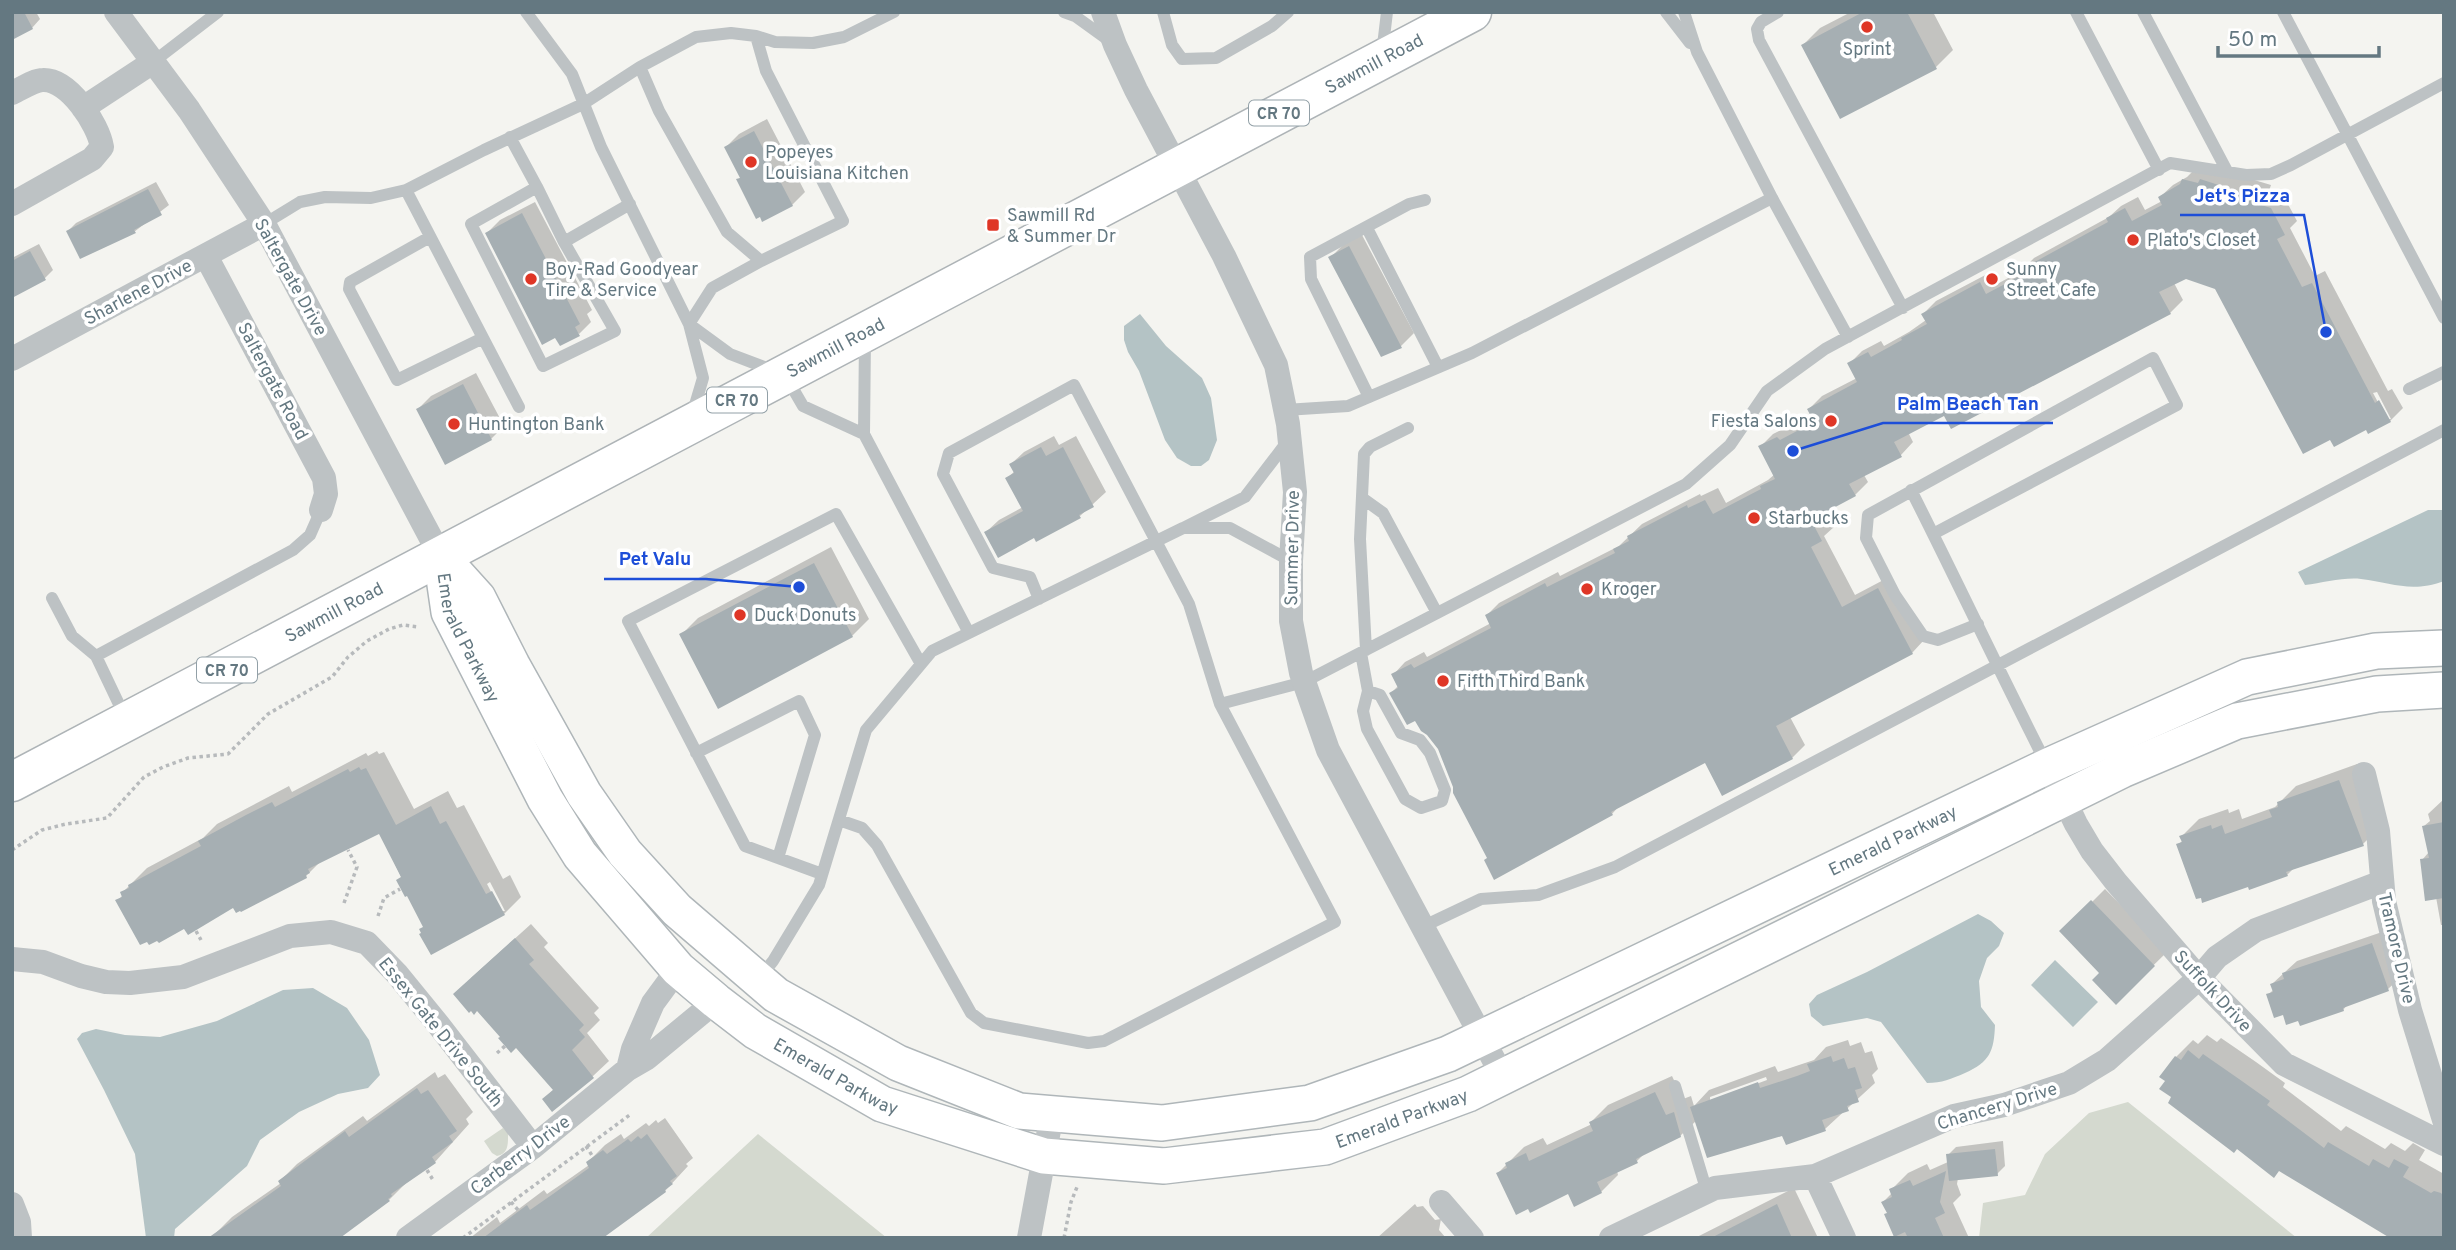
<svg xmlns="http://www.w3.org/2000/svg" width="2456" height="1250" font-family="Overpass,sans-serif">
<rect width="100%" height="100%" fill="#f4f4f0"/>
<path fill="#d4d9cf" d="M2128 1102 2297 1238H1979L1983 1203 2025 1195 2045 1154 2089 1113Z
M503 1128 508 1133C508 1143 509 1154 497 1156L492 1153 484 1141Z
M758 1134 887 1238H646Z"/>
<path fill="#b4c3c5" d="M1140 314 1166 346 1202 378 1211 398 1217 440 1209 460 1201 466H1191L1177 458 1165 440 1139 371 1128 352 1124 340V326Z
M2428 510H2444V581C2412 593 2392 583 2361 579 2344 577 2323 583 2305 585L2298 572Z
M1978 914 1991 921 2004 933 1999 946 1987 958 1979 981 1981 1007 1995 1025C1994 1051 1990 1062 1965 1073 1951 1079 1942 1083 1927 1083L1881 1022 1867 1018 1823 1026 1811 1016 1809 1004 1817 995 1867 972Z
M2055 960 2098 1002 2073 1027 2031 985Z
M313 988 347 1008 369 1040 380 1075 368 1088 338 1094 299 1112 260 1140 247 1166 175 1229 174 1238H146L135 1154 104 1090 77 1039 82 1033 96 1029 125 1035 160 1037 217 1021 283 990Z"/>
<path fill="#0003" fill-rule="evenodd" d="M12 12H36L40 19 32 28Z
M1851 12H1933L1953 50 1936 67 1803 45 1820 28Z
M767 119 805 192 792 205 738 180 741 177 726 147 739 134Z
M2197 167 2211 171 2214 168 2271 185 2269 191 2283 195 2297 221 2290 228 2315 276 2325 271 2388 391 2392 389 2403 408 2390 421 2369 432 2367 427 2335 444 2331 437 2304 452 2217 287 2186 277 2174 283 2183 300 2170 313 1952 426 1945 413 1908 432 1913 442 1901 455 1864 475 1868 482 1855 495 1825 510 1834 527 1824 536 1855 595 1891 576 1924 640 1912 653 1790 717 1805 745 1792 758 1723 794 1706 761 1620 805 1612 814 1495 877 1486 860 1489 857 1455 792V786L1439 749 1428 733 1422 730 1416 719 1407 723 1391 693 1398 686 1393 675 1405 662 1424 652 1427 657 1491 623 1487 615 1499 603 1558 572 1560 576 1619 546 1642 524 1700 494 1701 496 1718 488 1726 503 1768 480 1775 474 1760 447 1773 434 1791 425 1794 428 1814 418 1809 409 1822 396 1857 378 1849 364 1862 351 1881 341 1884 346 1909 332 1926 320 1923 314 1936 301 1993 271 1999 283 2021 271 2034 258 2109 217 2121 206 2138 197 2145 210 2162 201 2160 197 2173 185 2187 177ZM2377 392 2391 419H2387L2373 393Z
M156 182 169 205 134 232 68 231 76 223Z
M535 202 592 310 587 314 591 322 579 334 487 233 500 220Z
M1362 235 1414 333 1401 346 1382 355 1330 258 1343 245Z
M39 244 53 270 45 278 12 296V258Z
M476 373 504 426 491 439 418 409 431 396Z
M1054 436 1059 445 1076 436 1106 492 1080 516 1037 539 1035 536 986 532 999 520 1023 507 1007 478 1015 471 1011 464 1024 452Z
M831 547 869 619 852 636 719 706 681 635 698 618Z
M377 751 379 754 384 752 414 809 448 791 457 808 464 805 503 879 510 875 521 897 504 914 424 926 380 832 321 861 306 876 185 927 117 901 123 895 122 893 147 868 203 838 217 824 289 786 292 792 366 753 368 756ZM490 882 505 911H501L487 884Z
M2357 764 2380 827 2363 844 2294 868 2287 875 2178 845 2183 840 2182 836 2199 819 2228 809 2229 813 2239 809 2242 819 2275 807 2296 786Z
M2444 799V925H2441L2436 897 2422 860 2429 852 2424 826 2430 821 2428 814Z
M2105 889 2167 952 2116 1002 2102 973 2062 932Z
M531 924 548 943 544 947 599 1008 594 1013 600 1020 587 1033 609 1061 593 1076 544 1099 555 1088 517 1046 502 1037 471 978Z
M2385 931 2401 977 2388 989 2348 1004 2343 1010 2299 1018 2284 1013 2268 995 2274 989 2272 984 2297 961Z
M2207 1035 2217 1042 2221 1038 2256 1062 2285 1083 2283 1087 2341 1131 2346 1126 2385 1149 2391 1143 2405 1151 2413 1143 2425 1150 2419 1160 2444 1174V1238L2174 1097 2176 1057 2193 1040 2198 1044Z
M1848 1040 1850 1046 1861 1042 1865 1053 1872 1051 1878 1069 1872 1075 1875 1083 1825 1129 1784 1134 1697 1120 1680 1136 1645 1153 1637 1161 1617 1171 1618 1175 1601 1192H1569L1498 1173 1524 1147 1543 1138 1547 1145 1592 1124 1591 1122 1608 1105 1672 1076 1683 1099 1691 1096 1694 1106 1709 1090 1775 1066 1778 1072 1814 1060 1826 1047ZM1766 1077 1767 1080 1710 1101V1097Z
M435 1072 438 1078 445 1074 473 1112 466 1119 469 1124 435 1162 406 1183 389 1200 215 1234 232 1217 281 1183 280 1181 297 1164 363 1116 367 1121Z
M665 1118 693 1158 686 1164 688 1166 665 1191 601 1238H470L497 1217 500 1223 544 1190 547 1194 572 1177 589 1165 588 1162 605 1145 621 1134 624 1139 646 1123 649 1126 656 1120 658 1123Z
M2003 1141 2005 1166 1997 1174 1958 1178 1957 1184 1961 1195 1953 1203 1969 1238H1896L1886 1215 1888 1212 1883 1202 1892 1193 1891 1190 1908 1173 1927 1164 1930 1170 1948 1162V1155L1956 1147Z
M1794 1188 1818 1238H1695Z
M1415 1204 1417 1207 1423 1206 1435 1220 1441 1219 1439 1230 1446 1238H1377Z"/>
<path fill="#a6afb3" d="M12 12H24L33 29 12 40Z
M1863 12H1907L1937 69 1840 119 1801 45Z
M754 131 793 206 762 222 760 217 756 219 736 179 740 178 724 147Z
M2182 179 2198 183 2200 179 2259 198 2258 204 2271 208 2285 235 2277 239 2302 287 2312 283 2375 403 2379 400 2391 422 2368 434 2366 430 2334 447 2330 440 2303 454 2215 289 2186 279 2159 292 2171 314 1951 429 1944 416 1894 442 1902 457 1849 484 1856 496 1811 520 1822 541 1811 547 1842 607 1878 588 1913 654 1776 726 1793 759 1722 796 1705 763 1611 812 1613 815 1494 880 1484 860 1487 858 1453 793V787L1438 749 1427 735 1421 731 1415 721 1407 725 1389 693 1398 688 1391 674 1411 664 1414 668 1491 628 1485 615 1545 583 1547 587 1615 553 1613 549 1629 541 1627 536 1687 505 1688 508 1705 500 1713 514 1761 489 1760 486 1775 479 1758 446 1777 437 1780 440 1814 422 1807 409 1857 382 1847 363 1868 352 1871 357 1902 340 1901 338 1927 324 1921 314 1980 282 1986 294 2022 275 2020 270 2108 222 2106 218 2125 208 2132 221 2162 205 2158 197 2180 184Z
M148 189 162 215 134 230 136 233 80 259 66 231Z
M522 213 580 324 575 327 580 336 560 346 555 338 542 345 485 233Z
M1349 246 1402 348 1381 357 1328 257Z
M30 251 46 280 12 298V261Z
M463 384 492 440 445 465 416 409Z
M1041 447 1046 456 1063 447 1094 507 1079 515 1081 518 1036 542 1034 538 998 558 984 532 1023 511 1005 478 1014 473 1009 464Z
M814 563 853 637 718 709 679 634Z
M359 767 361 770 366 768 396 825 431 806 440 824 446 821 486 894 492 891 505 915 431 955 419 934 421 933 419 929 423 927 407 896 405 897 396 880 401 877 379 834 308 869 310 873 306 875 307 878 241 912 240 911 236 913 233 908 188 935 184 929 159 943 157 941 149 945 147 942 140 945 115 900 122 897 120 892 129 888 128 885 201 846 198 841 246 815 272 802 275 807 348 769 350 772Z
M2339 780 2364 846 2286 872 2288 876 2249 890 2248 887 2202 903 2201 898 2196 899 2176 844 2182 842 2179 836 2211 825 2212 829 2222 825 2225 834 2272 817 2269 810 2278 807 2277 802Z
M2444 822V898L2425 901 2420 859 2429 858 2422 826Z
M2091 900 2155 966 2116 1005 2092 980 2099 973 2059 931Z
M515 938 534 960 529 964 584 1025 579 1030 585 1037 572 1050 594 1078 552 1112 542 1099 553 1090 516 1048 511 1053 498 1038 500 1037 477 1011 474 1015 471 1011 469 1013 453 994Z
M2372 943 2389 991 2343 1008 2344 1011 2300 1026 2298 1021 2286 1025 2283 1015 2274 1018 2266 994 2273 992 2270 984 2284 979 2282 973Z
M2188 1050 2199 1059 2203 1054 2239 1079 2270 1101 2267 1105 2324 1148 2328 1142 2369 1166 2373 1159 2389 1168 2394 1159 2409 1167 2403 1177 2431 1193 2434 1191 2441 1193 2444 1197V1238H2390L2279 1171 2274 1178 2237 1149 2234 1153 2168 1103 2171 1097 2159 1089 2165 1081 2159 1077 2175 1056 2181 1060Z
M1831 1056 1833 1062 1844 1058 1848 1069 1855 1067 1862 1088 1855 1090 1859 1102 1847 1106 1849 1111 1822 1120 1826 1131 1786 1145 1782 1136 1707 1158 1690 1107 1758 1082 1760 1088 1797 1076 1810 1071 1807 1064Z
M417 1088 421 1094 428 1090 457 1131 449 1136 453 1142 432 1157 436 1163 391 1194 392 1196 388 1199 390 1201 340 1238H208L281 1186 278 1181 345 1131 349 1137Z
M1655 1092 1666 1115 1674 1112 1681 1137 1636 1159 1638 1163 1597 1182 1602 1193 1574 1207 1568 1194 1530 1213 1528 1209 1516 1215 1496 1173 1507 1168 1505 1163 1526 1153 1529 1161 1593 1131 1589 1122Z
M647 1134 677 1176 670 1181 673 1184 665 1190 666 1192 603 1238H483L527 1205 530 1210 553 1194 589 1168 586 1162 603 1150 607 1154 628 1139 631 1142 638 1136 641 1139Z
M1995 1149 1998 1176 1949 1181 1946 1154Z
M1946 1171 1940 1202 1945 1213 1935 1218 1944 1238H1908L1905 1232 1894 1237 1884 1214 1887 1213 1881 1202 1892 1197 1889 1189 1910 1180 1913 1186Z
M1777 1204 1792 1238H1711Z"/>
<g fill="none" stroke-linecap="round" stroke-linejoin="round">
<defs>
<g id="secondary">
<path id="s1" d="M441 557 449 612 545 799 580 855 678 969 716 1001 755 1031 882 1104 1044 1156 1164 1166 1325 1147 1468 1094 2122 770 2237 721 2377 694 2444 690"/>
<path id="s2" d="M441 557 478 598 512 665 584 794 625 853 677 910 776 995 898 1063 1019 1111 1162 1123 1310 1103 1448 1054 2048 766 2247 677 2376 651 2444 648"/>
</g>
<g id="primary">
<path id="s3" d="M12 782 1472 12"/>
</g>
</defs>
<use href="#secondary" stroke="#afb6b9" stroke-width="38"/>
<use href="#primary" stroke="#aeb4b7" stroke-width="41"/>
<path stroke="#b7babc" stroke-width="3.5" stroke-dasharray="3.5 3.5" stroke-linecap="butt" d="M12 850 42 830 66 824 107 818 144 777 163 767 188 758 228 754 268 714 332 677 348 657 367 641 389 629 403 625 419 627
M344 903 357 867 348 850
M378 916 384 898 400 889
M196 931 201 940
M497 1053 505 1046
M586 1146 593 1157
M427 1170 433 1180
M511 1202 519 1211
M463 1238 631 1114
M1064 1238 1071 1202 1077 1187"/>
<path stroke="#bdc2c4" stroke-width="12" d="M526 12 572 74 601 147 689 324 703 378 692 415
M1064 12 1075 16 1111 42
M1163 12 1172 45 1182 59 1216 58 1272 26 1288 12
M1666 12 1690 43
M1684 12 1697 52 1772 198 1848 337
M1778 12 1761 22 1757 29 1759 40 1903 308
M2076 12 2159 170
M2143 12 2227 171
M2283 12 2444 318
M1382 54 1387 12
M153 62 218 12
M640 67 659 111 727 232 761 261 843 221 766 71 756 36
M510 137 537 187
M406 190 519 407
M264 224 300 202 325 197 371 198 406 190 484 150 583 104 640 67 696 37 731 33 756 36 775 42 813 43 844 37 894 12
M1367 228 1438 367
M430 237 350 282 349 289 397 380 483 338
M564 242 537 187 471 224 543 366 615 331 564 242 630 204
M689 324 730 354 785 375 803 406 864 434
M689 324 712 288 761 261
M865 337 864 434 969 633
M2409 389 2444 372
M1369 397 1311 279 1310 257 1409 204 1425 200
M1285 410 1348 406 1472 353 1772 198
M1287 442 1245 497 1183 528H1230L1291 561
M1911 490C1957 581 2000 673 2046 763
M1362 498 1383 513 1437 613
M1933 534 2177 405 2153 358 1868 515 1866 538 1895 595 1923 636 1938 640 1978 624
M52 598 72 636 96 656
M1039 599 1030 577 993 568 943 474 949 453 1074 385 1189 604 1220 704 1304 682 1686 484 1730 445 1767 391 1825 349 2170 163 2246 175 2271 174 2291 165 2444 83
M1366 650 1360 539 1364 454 1370 447 1408 428
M1361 653 1368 691 1363 711 1367 729 1405 799 1421 808 1442 801 1445 790 1430 753 1420 740 1401 733 1380 695 1368 691
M126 719 96 656 293 550 310 535 321 510
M696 753 799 701 815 735 778 858
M839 820 862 828 877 845 971 1013 984 1023 1088 1043 1104 1041 1335 922 1220 704
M822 874 745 846 628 621 836 514 921 664
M1424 926 1481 899 1538 895 1615 867 2444 430
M760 977 773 961 819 885 866 730 932 651 1183 528
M1675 1086 1707 1192"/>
<path stroke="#bdc2c4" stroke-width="24" d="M116 12 189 110 264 224 441 557
M1103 12 1115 45 1136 90 1224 256 1276 365 1288 424 1295 492 1291 561V621L1301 673 1328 750 1503 1077
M12 93C21 89 34 80 43 80 69 79 98 124 102 147L92 159 12 204
M83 108 153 62
M206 256 324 478 326 494 321 510
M12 359 264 224
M2048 766 2076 824 2092 851 2116 882 2199 978 2284 1064 2444 1144
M2364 774 2378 831 2384 901 2410 1010 2444 1120
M12 959 43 962 81 976 106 982 130 983 183 977 290 936 331 932 367 943 397 974 437 1023 533 1147
M628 1069 633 1049 653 1003 678 969
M1815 1176 1844 1238
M1441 1202 1472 1238
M12 1204 19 1222 20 1238
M408 1238 533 1147 628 1069 647 1058 716 1001
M1029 1238 1052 1114
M1611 1238 1715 1188 1815 1176 1954 1116 2004 1105 2069 1083 2107 1060 2199 978 2217 957 2256 930 2382 882"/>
<use href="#secondary" stroke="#fff" stroke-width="35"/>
<use href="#primary" stroke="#fff" stroke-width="38"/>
</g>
<g fill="#df3626" stroke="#fff" stroke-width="2.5">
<circle cx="1867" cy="27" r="7"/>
<circle cx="751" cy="162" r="7"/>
<rect x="986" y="218" width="14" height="14" rx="3.5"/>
<circle cx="2133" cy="240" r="7"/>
<circle cx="531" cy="279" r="7"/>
<circle cx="1992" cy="279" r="7"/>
<circle cx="1831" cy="421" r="7"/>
<circle cx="454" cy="424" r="7"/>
<circle cx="1754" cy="518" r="7"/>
<circle cx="1587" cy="589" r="7"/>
<circle cx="740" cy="615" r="7"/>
<circle cx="1443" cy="681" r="7"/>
</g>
<g text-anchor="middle" stroke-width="7" stroke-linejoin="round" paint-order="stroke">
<g fill="#fff" stroke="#92a0a7" stroke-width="2">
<rect x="1249" y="100.5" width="60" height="25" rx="5"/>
<rect x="707" y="387.5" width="60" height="25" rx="5"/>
<rect x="197" y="657.5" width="60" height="25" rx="5"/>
</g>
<g font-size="16" font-weight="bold" fill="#647881">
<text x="1279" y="119">CR 70</text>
<text x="737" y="406">CR 70</text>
<text x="227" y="676">CR 70</text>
</g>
<g font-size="18" fill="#647881" stroke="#fff" text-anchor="start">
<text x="1867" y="55" text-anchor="middle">Sprint</text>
<text x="765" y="158">Popeyes<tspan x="765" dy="21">Louisiana Kitchen</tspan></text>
<text x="1007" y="221">Sawmill Rd<tspan x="1007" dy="21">&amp; Summer Dr</tspan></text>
<text x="2147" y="246">Plato's Closet</text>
<text x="545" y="275">Boy-Rad Goodyear<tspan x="545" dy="21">Tire &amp; Service</tspan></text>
<text x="2006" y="275">Sunny<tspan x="2006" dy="21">Street Cafe</tspan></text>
<text x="1817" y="427" text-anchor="end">Fiesta Salons</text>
<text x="468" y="430">Huntington Bank</text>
<text x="1768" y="524">Starbucks</text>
<text x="1601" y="595">Kroger</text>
<text x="754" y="621">Duck Donuts</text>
<text x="1457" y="687">Fifth Third Bank</text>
</g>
<g font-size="18" fill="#647881" stroke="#fff">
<text dy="6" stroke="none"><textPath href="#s3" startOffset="1540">Sawmill Road</textPath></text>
<text transform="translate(291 277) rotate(61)" y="6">Saltergate Drive</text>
<text transform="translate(138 292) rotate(-28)" y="6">Sharlene Drive</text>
<text dy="6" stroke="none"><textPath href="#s3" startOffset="931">Sawmill Road</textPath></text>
<text transform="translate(273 381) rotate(62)" y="6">Saltergate Road</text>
<text transform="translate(1292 548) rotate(-89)" y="6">Summer Drive</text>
<text dy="6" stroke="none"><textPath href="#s3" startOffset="364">Sawmill Road</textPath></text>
<text dy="6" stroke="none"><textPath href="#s1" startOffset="86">Emerald Parkway</textPath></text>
<text dy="6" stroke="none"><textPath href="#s2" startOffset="1760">Emerald Parkway</textPath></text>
<text transform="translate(2397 948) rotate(77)" y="6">Tramore Drive</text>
<text transform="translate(2213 991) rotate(47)" y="6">Suffolk Drive</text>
<text transform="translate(441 1032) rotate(51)" y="6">Essex Gate Drive South</text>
<text dy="6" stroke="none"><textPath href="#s1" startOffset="674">Emerald Parkway</textPath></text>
<text transform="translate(1997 1106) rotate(-17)" y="6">Chancery Drive</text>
<text dy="6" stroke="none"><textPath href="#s1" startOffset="1262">Emerald Parkway</textPath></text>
<text transform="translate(520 1155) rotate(-37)" y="6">Carberry Drive</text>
</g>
</g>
<path fill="none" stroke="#1d4ed8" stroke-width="2.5" d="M2326 332L2304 215H2180M1793 451L1883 423H2053M799 587L706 579H604"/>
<g fill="#1d4ed8" stroke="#fff" stroke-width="2.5">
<circle cx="2326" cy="332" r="7"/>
<circle cx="1793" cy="451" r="7"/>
<circle cx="799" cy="587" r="7"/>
</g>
<g font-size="19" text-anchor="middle" font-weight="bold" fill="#1d4ed8" stroke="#fff" stroke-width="7" stroke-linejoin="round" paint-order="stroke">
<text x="2242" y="202">Jet's Pizza</text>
<text x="1968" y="410">Palm Beach Tan</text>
<text x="655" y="565">Pet Valu</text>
</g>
<rect width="2456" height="1250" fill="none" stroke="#647881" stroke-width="28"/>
<path d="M2218 46v10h161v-10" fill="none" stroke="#647881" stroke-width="3.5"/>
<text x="2228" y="46" font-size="21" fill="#647881" stroke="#ffffff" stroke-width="5" paint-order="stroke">50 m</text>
</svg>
